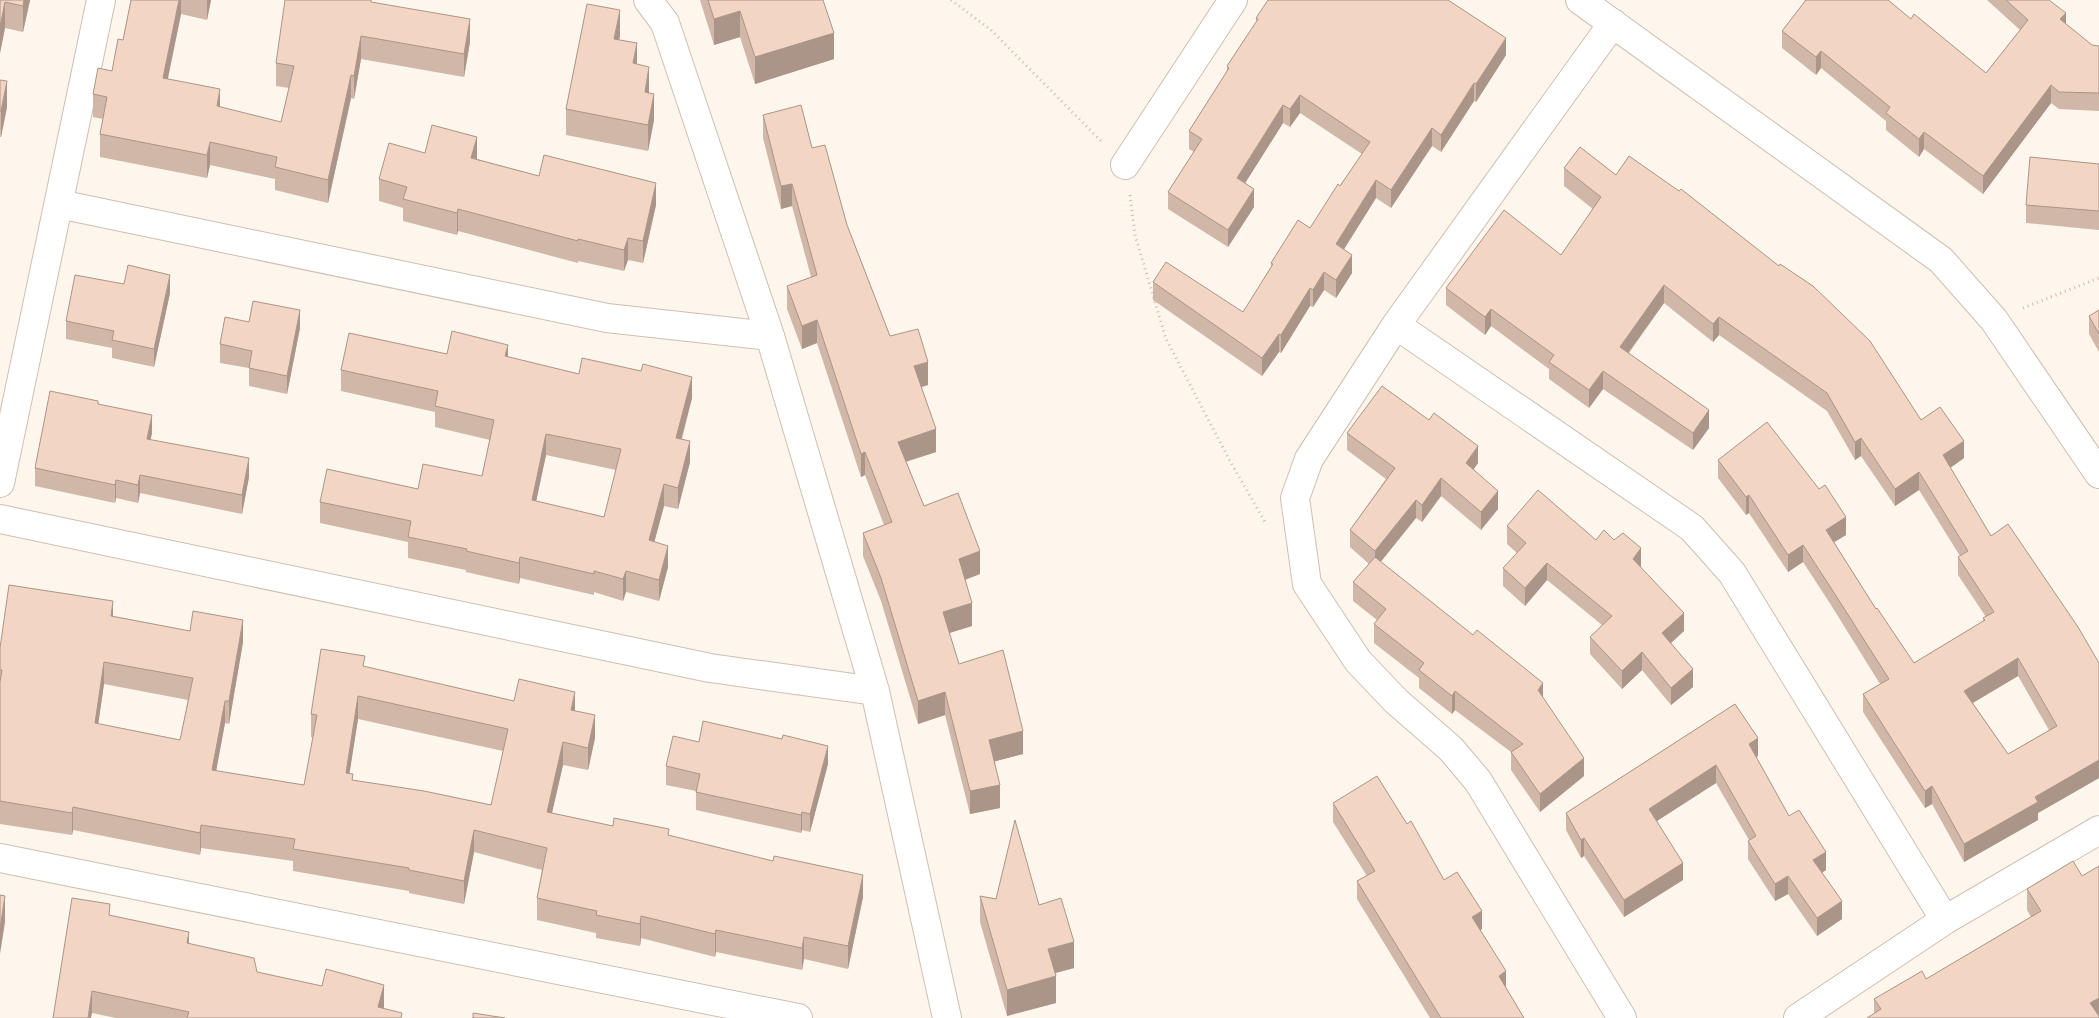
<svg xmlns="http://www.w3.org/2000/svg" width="2099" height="1018" font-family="Lato,sans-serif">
<rect width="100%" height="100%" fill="#fdf6ec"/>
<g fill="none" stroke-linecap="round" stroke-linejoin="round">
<defs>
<path id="minor" d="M648 0 665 23 770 336 875 691 947 1018
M1580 0 1941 260 1994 320 2099 474
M1613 23 1396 325 1309 459 1295 498 1307 584 1358 661 1396 701 1451 749 1478 781 1622 1018
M1125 165 1233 0
M59 204 607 318 770 336
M1396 325 1692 528 1732 573 1945 920
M0 483 101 0
M0 519 710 668 875 691
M0 858 798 1018
M1798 1018 1945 920 2099 830"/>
</defs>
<use href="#minor" stroke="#d1beb0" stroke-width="30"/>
<path stroke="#d9b8a5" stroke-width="3" stroke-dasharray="1 4" stroke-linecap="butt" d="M951 0 991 30 1102 142
M1130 195 1135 235 1166 339 1230 461 1265 522
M2023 308 2099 278"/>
<use href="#minor" stroke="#fff" stroke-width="28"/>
</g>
<path fill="#d1b7a8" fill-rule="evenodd" d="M0 0H30L23 32 5 28 0 53Z
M131 0H211L207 20 181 14 168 79 220 107 281 122 289 88 276 86V63L374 3 470 42 464 77 361 59 354 99 351 98 328 203 275 190V179L210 165 207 178 100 157V134L103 119 93 117V94L112 71 123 40Z
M700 0H823L834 59 755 84 740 37 714 45Z
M1804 0H1888L1911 19 1986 73 2020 30 1987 0H2049L2066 24 2092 45 2099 46V111L2059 109 2051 103 1983 194 1924 149 1919 157 1886 130V121L1821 68 1816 75 1782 48V31L1805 1Z
M1256 18 1506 55 1476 102 1474 101 1441 152 1432 146 1391 208 1376 198 1344 249 1352 273 1336 298 1324 290 1313 307 1310 306 1281 353 1279 352 1262 376 1153 300V282L1243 312 1271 268V263L1310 228 1340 186 1362 154 1300 113 1290 127 1283 123 1245 183 1254 207 1228 247 1168 209V192L1194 152 1189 149V131L1227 72V66L1256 23Z
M620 36 619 40 649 93 654 120 648 151 566 135V109Z
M0 80 7 107 1 137H0Z
M763 115 812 148 847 225 890 336 928 385 921 387 936 452 906 462 924 506 980 574 965 580 972 626 949 633 959 664 1023 754 995 761 1000 808 970 814 945 715 918 724 881 601 863 556V533L884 525 865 475 861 477 817 343 802 349 787 309V286L811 277 792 206 781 209 763 138Z
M425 153 477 159 539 176 656 205 643 263 628 260 624 271 578 261V263L458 231 457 235 403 221V208L379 201V179Z
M2099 164V230L2026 223V205Z
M1564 168 1921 420 1964 458 1950 468 1991 536 2099 663V778L2038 813V820L1964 862 1932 804 1925 808 1863 712V694L1880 684 1831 605 1803 562 1788 572 1749 513 1746 515 1718 478V460L1846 535 1834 542 1876 609 1914 663 1983 621V618L1986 617 1958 575V557L1960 556 1919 490 1895 506 1861 456 1855 460 1827 411 1719 335 1713 342 1664 303 1629 353 1709 428 1693 450 1603 389 1589 408 1549 379V369L1491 326 1485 335 1446 305V288L1561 255 1593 209 1564 186ZM2018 676 2049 730 2008 754 1973 703Z
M170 293 154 367 112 358V348L66 339V321Z
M2099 310V352L2089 334V316Z
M249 322 300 328 287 394 249 386V368L220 363V344Z
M447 354 508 357 579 374 692 398 682 439 690 462 678 509 664 506 654 542 668 567 659 601 626 592 623 601 594 592V595L520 578 519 584 466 572V570L408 558V542L320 523V502L418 489 482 476 490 440 435 427V412L341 391V370ZM546 455 616 470 604 517 536 501Z
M98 404 152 433 150 440 249 477 242 514 140 493 138 503 116 498 115 503 35 486V468Z
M1347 433 1478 463 1474 469 1498 509 1481 530 1441 496 1422 522 1416 518 1380 562 1543 699 1584 776 1540 812 1511 770V752L1455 710 1452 714 1419 688V678L1374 643V624L1377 620 1353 601V582L1369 564 1350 547V530L1386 479 1347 450Z
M1507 526 1596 540 1641 566V567L1684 631 1671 643 1693 687 1671 705 1642 670 1622 689 1590 654V637L1602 625 1547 580 1525 606 1503 586V568L1517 553 1507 544Z
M113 616 243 642 229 724 225 723 216 771 304 785 313 737H311V714L365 667 514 701 575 711 595 738 588 770 563 765 552 813 613 826 669 836 863 897 848 969 804 959 802 970 716 952 715 957 641 938 640 946 596 938V933L537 920V898L542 870 474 852 464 904 409 893V891L293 871V861L201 848 200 855 73 830 72 835 0 824V648ZM104 684 188 700 180 740 98 724ZM358 719 503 751 491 805 353 780 349 774Z
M1735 704 1758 756 1756 757 1789 816 1826 870 1822 873 1842 919 1817 936 1788 894 1775 901 1748 859V841L1749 840 1716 783 1657 821 1683 880 1624 917 1584 856 1581 858 1566 830V813Z
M699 742 828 764 810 832 802 830 801 833 696 810V791L666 785V766Z
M1333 803 1407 824 1444 880 1482 929 1480 930 1506 988 1524 1018H1430L1357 899V881L1367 876 1333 822Z
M2082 876 2099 1018 1874 1013V999L1926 979 2031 917 2027 910V889Z
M980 896 996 899 1074 968 1055 973 1056 1003 1007 1016 980 922Z
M72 898 110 915 189 944 257 972 384 1007 383 1008 402 1018H116L92 1013Z"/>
<path fill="#aa9588" d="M24 0H30L23 32V6Z
M179 0H181V14L163 101V78Z
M207 0H211L207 20Z
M5 2V28L0 53V27Z
M620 10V36L614 65V39Z
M740 11V37L714 45V19Z
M2066 13V30L2060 19Z
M470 19V42L464 77V54Z
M834 33V59L755 84V57Z
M361 36V59L354 99V76Z
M1506 38V55L1476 102V84Z
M637 43V69L633 63Z
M1821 51V68L1816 75V57Z
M649 67V93L645 92Z
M351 75V98L328 203V180Z
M7 81V107L1 137V111Z
M1474 83V101L1441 152V135Z
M2051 85V103L1983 194V176Z
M220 89V112L217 106Z
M654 94V120L648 151V125Z
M1300 95V113L1290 127V109Z
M1283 105V123L1237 196V178Z
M1432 128V146L1391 208V190Z
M1924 132V149L1919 157V139Z
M477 137V159L471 158Z
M210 142V165L207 178V155Z
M1376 180V198L1336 262V244Z
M656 183V205L643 263V241Z
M792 184V206L781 209V186Z
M1254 189V207L1228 247V230Z
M458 209V231L457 235V213Z
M628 238V260L624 271V250Z
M1352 255V273L1336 298V280Z
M1324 272V290L1313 307V290Z
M170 275V293L154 367V349Z
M1664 285V303L1620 364V347Z
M1310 288V306L1281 353V335Z
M1491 309V326L1485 335V317Z
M300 310V328L287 394V376Z
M1719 317V335L1713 342V324Z
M817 320V343L802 349V326Z
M1279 334V352L1262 376V358Z
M508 345V366L505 356Z
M928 362V385L914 389V366Z
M1603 371V389L1589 408V390Z
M692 377V398L676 459V438Z
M1709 410V428L1693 450V433Z
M152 415V433L147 457V439Z
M936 429V452L898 464V442Z
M546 434V455L532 521V500Z
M1861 438V456L1855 460V442Z
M690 441V462L678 509V488Z
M1964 441V458L1943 473V455Z
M1478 446V463L1466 480V463Z
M865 452V475L861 477V454Z
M249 458V477L242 514V495Z
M1919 472V490L1895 506V489Z
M140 475V493L138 503V485Z
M1441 478V496L1422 522V505Z
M116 480V498L115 503V485Z
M664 484V506L649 562V540Z
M1498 491V509L1481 530V512Z
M1749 495V513L1746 515V497Z
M1416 500V518L1375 569V551Z
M1846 517V535L1826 547V530Z
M1803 545V562L1788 572V555Z
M668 546V567L659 601V580Z
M1641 548V566L1633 576V559Z
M980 551V574L959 582V559Z
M520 557V578L519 584V563Z
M1547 563V580L1525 606V588Z
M626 571V592L623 601V579Z
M113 601V624L111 616Z
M972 603V626L943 635V612Z
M1684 613V631L1662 651V633Z
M243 620V642L229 724V701Z
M1642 652V670L1622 689V671Z
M2018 658V676L1964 708V691Z
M104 662V684L95 746V723Z
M1693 669V687L1671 705V688Z
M1543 683V701L1538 690Z
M1455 691V710L1452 714V696Z
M575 692V714L571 710Z
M945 692V715L918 724V701Z
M358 696V719L346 796V773Z
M225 701V723L212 793V770Z
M595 715V738L588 770V748Z
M1023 731V754L989 763V740Z
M1758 738V756L1749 761V744Z
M563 742V765L547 834V812Z
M828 746V764L810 832V814Z
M1584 758V776L1540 812V794Z
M2099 760V778L2038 813V820L1964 862V844L2035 797Z
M1716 765V783L1649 826V809Z
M1000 785V808L970 814V791Z
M1932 786V804L1925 808V791Z
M73 807V830L72 835V813Z
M802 812V830L801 833V815Z
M201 825V848L200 855V833Z
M474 830V852L464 904V881Z
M1584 838V856L1581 858V840Z
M1826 852V870L1813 878V860Z
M1683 863V880L1624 917V900Z
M863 875V897L848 969V946Z
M1788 876V894L1775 901V884Z
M5 896V922L0 954V928Z
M1842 901V919L1817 936V918Z
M1482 911V929L1472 936V917Z
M641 916V938L640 946V924Z
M716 930V952L715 957V934Z
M189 932V954L187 943Z
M804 937V959L802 970V948Z
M1074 942V968L1048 975V949Z
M1506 971V989L1499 976Z
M1056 976V1003L1007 1016V990Z
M384 985V1007L381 1018 378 1007Z
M92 991V1013L91 1018H88Z
M2099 998V1018L2090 1003Z"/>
<path fill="#f3d5c3" stroke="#aa9588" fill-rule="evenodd" d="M0 0H24L23 6 5 2 0 27Z
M131 0H179L163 78 220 89 217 106 281 122 294 66 276 63 285 0H371V2L470 19 464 54 361 36 354 76 351 75 328 180 275 167 277 157 210 142 207 155 100 134 107 97 93 94 98 68 112 71 118 39 123 40Z
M708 0H823L834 33 755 57 740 11 714 19Z
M1268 0H1448L1506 38 1476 84 1474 83 1441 135 1432 128 1391 190 1376 180 1336 244 1352 255 1336 280 1324 272 1313 290 1310 288 1281 335 1279 334 1262 358 1153 282 1166 262 1243 312 1273 264 1271 263 1298 220 1310 228 1338 184 1340 186 1370 142 1300 95 1290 109 1283 105 1237 178 1254 189 1228 230 1168 192 1202 139 1189 131 1229 68 1227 66 1258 19 1256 18Z
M1806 0H1888L1911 19 1914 14 1986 73 2028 20 2006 0H2049L2066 13 2060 19 2092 45 2099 46V93L2059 92 2051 85 1983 176 1924 132 1919 139 1886 113 1890 107 1821 51 1816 57 1782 31Z
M587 4 620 10 614 39 637 43 633 63 649 67 645 92 654 94 648 125 566 109Z
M0 80 7 81 1 111H0Z
M801 105 812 148 825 145 847 225 890 336 918 329 928 362 914 366 936 429 898 442 924 506 958 493 980 551 959 559 972 603 943 612 959 664 1003 650 1023 731 989 740 1000 785 970 791 945 692 918 701 881 578 863 533 892 522 865 452 861 454 817 320 802 326 787 286 817 275 792 184 781 186 763 115Z
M432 125 477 137 471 158 539 176 544 155 656 183 643 241 628 238 624 250 578 239V241L458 209 457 213 403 199 407 187 379 179 389 143 425 153Z
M1580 147 1616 175 1629 156 1679 191 1681 189 1779 266 1780 264 1813 286 1870 341 1921 420 1940 407 1964 441 1943 455 1991 536 2008 524 2078 627 2099 663V760L2035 797 2038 802 1964 844 1932 786 1925 791 1863 694 1889 679 1831 588 1803 545 1788 555 1749 495 1746 497 1718 460 1767 422 1819 489 1825 485 1846 517 1826 530 1876 609 1877 608 1914 663 1985 620 1983 618 1994 612 1958 557 1968 551 1919 472 1895 489 1861 438 1855 442 1827 393 1719 317 1713 324 1664 285 1620 347 1709 410 1693 433 1603 371 1589 390 1549 362 1554 355 1491 309 1485 317 1446 288 1504 210 1561 255 1601 197 1564 168ZM2018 658 2057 726 2008 754 1964 691Z
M2030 157 2099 164V211L2026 205Z
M128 265 170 275 154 349 112 340 114 331 66 321 75 275 124 284Z
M253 301 300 310 287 376 249 368 252 351 220 344 225 317 249 322Z
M2099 310V334L2089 316Z
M452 331 508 345 505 356 579 374 582 358 641 371 643 364 692 377 676 438 690 441 678 488 664 484 649 540 668 546 659 580 626 571 623 579 594 571V574L520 557 519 563 466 551 467 549 408 537 411 521 320 502 327 469 418 489 423 464 482 476 494 420 435 406 438 391 341 370 349 333 447 354ZM546 434 621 449 604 517 532 500Z
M1382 386 1429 420 1434 413 1478 446 1466 463 1498 491 1481 512 1441 478 1422 505 1416 500 1375 551 1350 530 1395 468 1347 433Z
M50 391 98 401V404L152 415 147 439 249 458 242 495 140 475 138 485 116 480 115 485 35 468Z
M1538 490 1596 540 1604 530 1614 540 1623 533 1641 548 1633 559 1684 613 1662 633 1693 669 1671 688 1642 652 1622 671 1590 637 1612 616 1547 563 1525 588 1503 568 1526 543 1507 526Z
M1375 557 1473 635 1477 630 1543 683 1538 690 1584 758 1540 794 1511 752 1523 744 1455 691 1452 696 1419 670 1424 663 1374 624 1386 609 1353 582Z
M9 585 113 601 111 616 190 631 193 611 243 620 229 701H225L212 770 304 785 317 715 311 714 321 649 365 656 363 666 514 701 519 679 575 692 571 710 595 715 588 748 563 742 547 812 613 826 614 818 669 829 668 835 773 861 774 856 863 875 848 946 804 937 802 948 716 930 715 934 641 916 640 924 596 915 597 911 537 898 547 848 474 830 464 881 409 870V868L293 849 295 839 201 825 200 833 73 807 72 813 0 801V682L2 670H0V648ZM104 662 193 678 180 740 95 723ZM358 696 508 729 491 805 424 791 352 780 353 774 346 773Z
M1735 704 1758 738 1749 744 1789 816 1799 810 1826 852 1813 860 1842 901 1817 918 1788 876 1775 884 1748 841 1756 836 1716 765 1649 809 1683 863 1624 900 1584 838 1581 840 1566 813Z
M703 721 782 739 783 735 828 746 810 814 802 812 801 815 696 792 700 774 666 766 673 736 699 742Z
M1377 776 1407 824 1411 821 1444 880 1457 872 1482 911 1472 917 1506 971 1499 976 1524 1018H1441L1357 881 1375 871 1333 803Z
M1015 820 1039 905 1061 898 1074 942 1048 949 1056 976 1007 990 980 896 996 899Z
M2073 861 2082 876 2099 866V998L2090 1003 2099 1016V1018H1867L1881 1009 1874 999 1922 971 1926 979 2041 911 2027 889Z
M0 895 5 896 0 928Z
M72 898 110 904 109 915 189 932 187 943 254 958 257 972 322 986 326 969 384 985 378 1007 402 1013 401 1018H187L189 1012 92 991 88 1018H53Z
M473 1013 505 1018H473Z"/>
</svg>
